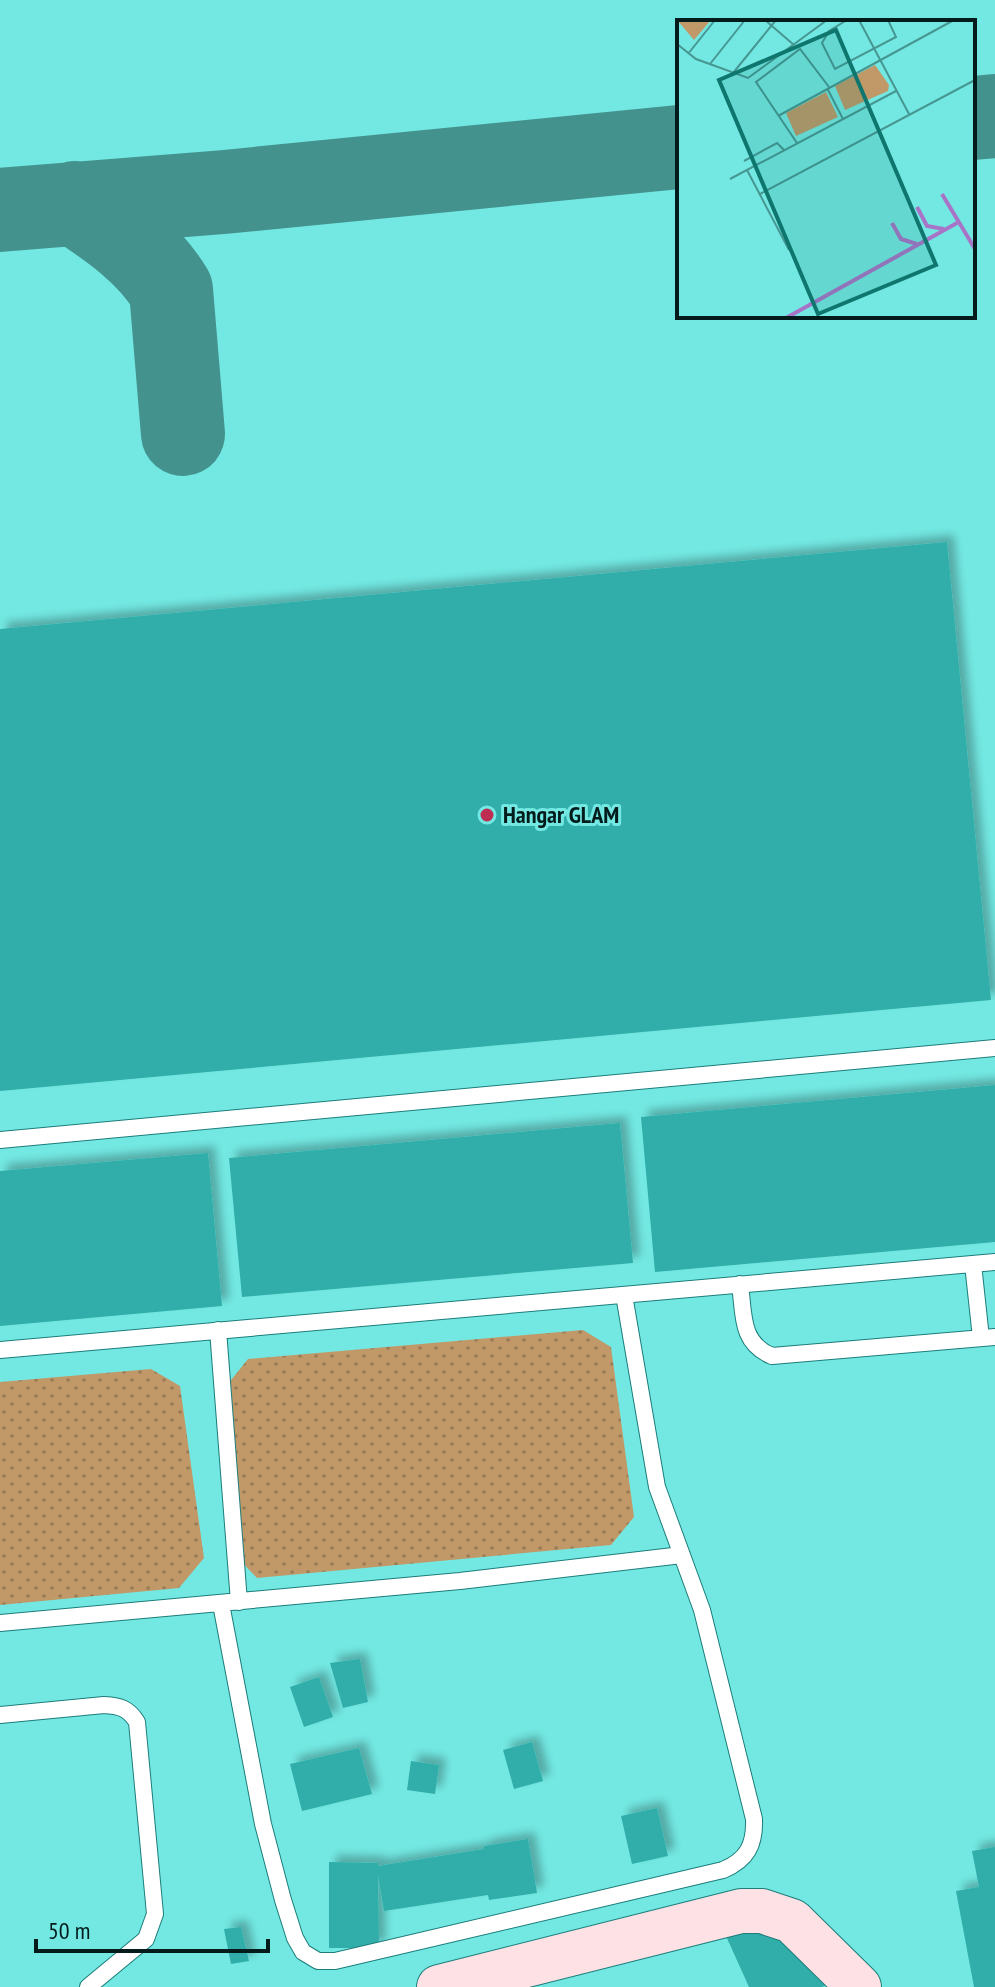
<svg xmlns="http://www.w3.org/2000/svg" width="995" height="1987" font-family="'PT Sans Narrow',sans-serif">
<defs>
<pattern id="grass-dots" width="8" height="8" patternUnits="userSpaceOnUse" patternTransform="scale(2)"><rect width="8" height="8" fill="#c19969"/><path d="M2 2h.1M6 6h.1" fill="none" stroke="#9b7c56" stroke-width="1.8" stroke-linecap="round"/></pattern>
<filter id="shadow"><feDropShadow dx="7" dy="-7" stdDeviation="4" flood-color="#0004"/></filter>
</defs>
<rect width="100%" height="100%" fill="#73e8e2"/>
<path fill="url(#grass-dots)" d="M583 1330 611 1347 634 1517 611 1545 257 1578 235 1555 219 1395 248 1359Z
M151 1369 180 1386 204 1558 179 1588 0 1605V1382Z"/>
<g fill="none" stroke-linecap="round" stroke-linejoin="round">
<path stroke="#44928e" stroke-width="84" d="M973 118 995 116
M75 203C111 227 148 252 171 290L183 434
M0 210 224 192 679 147"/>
</g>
<path fill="#30aeaa" filter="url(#shadow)" d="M947 542 991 1000 0 1091V629Z
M995 1085V1242L655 1272 641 1117Z
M620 1123 633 1263 242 1297 229 1158Z
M208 1153 222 1306 0 1326V1171Z
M360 1659 368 1702 343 1708 330 1663Z
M319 1677 333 1717 304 1727 290 1687Z
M532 1742 543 1781 514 1789 503 1750Z
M359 1748 372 1794 302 1811 290 1764Z
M411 1761 439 1765 435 1794 407 1790Z
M657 1808 668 1856 632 1864 621 1816Z
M528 1839 537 1893 489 1900 488 1895 384 1911 378 1875 379 1948H329V1862L378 1863V1866L484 1849V1846Z
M995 1847V1987H974L956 1891 979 1887 972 1851Z
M770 1924 829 1984 822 1987H749L726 1936Z
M241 1927 249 1961 231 1964 224 1929Z"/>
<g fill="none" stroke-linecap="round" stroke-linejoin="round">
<defs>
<path id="lane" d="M0 1140 995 1048
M973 1264 981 1338
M740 1284C744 1314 740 1343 772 1356L995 1337
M218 1330 239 1602
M0 1350 995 1262
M221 1604 263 1824 283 1900 295 1938 303 1952 318 1961H335L723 1870C747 1860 755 1845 754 1819L702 1610 657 1487 624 1295
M0 1623 460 1581 682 1555
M0 1715 104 1705C120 1706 128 1708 137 1722L155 1914 146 1939 88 1987"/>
<path id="secondary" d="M439 1987 741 1911H762L792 1921 859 1987"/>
</defs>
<use href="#lane" stroke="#1c7d7a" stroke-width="18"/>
<use href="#secondary" stroke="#1c7d7a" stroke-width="46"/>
<use href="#lane" stroke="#fff" stroke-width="16"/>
<use href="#secondary" stroke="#fde1e5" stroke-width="44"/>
</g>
<circle fill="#be2e52" stroke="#73e8e2" stroke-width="3" cx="487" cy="815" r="8"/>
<g text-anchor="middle" stroke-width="6" stroke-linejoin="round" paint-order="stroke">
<g font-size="24" font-weight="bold" fill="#031c1b" stroke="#73e8e2" text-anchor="start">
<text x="503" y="823">Hangar GLAM</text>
</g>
</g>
<g transform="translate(677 20)">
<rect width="298" height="298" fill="#73e8e2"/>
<path d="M198 45 212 65 211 71 168 90 158 66ZM149 72 161 97 119 116 109 93Z" fill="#c19969"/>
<path d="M0 0H34L17 20Z" fill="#c19969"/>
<path fill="none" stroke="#a874c8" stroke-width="4" d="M265 174 298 229M240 187 250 206 267 209M215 203 224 219 240 224M109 298 280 203"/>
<path fill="none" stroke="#469692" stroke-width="2" d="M88 0 117 25M170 0 152 11 145 23 158 49 219 17 211 0M182 0 232 94M0 24 19 39 71 58 150 0M11 34 38 0M33 44 68 0M56 53 99 0M150 68 166 99M101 96 277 0M120 123 79 62 123 29 152 67M67 141 100 123 107 130M70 150 112 230M53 159 219 71M83 174 298 60"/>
<path fill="#0f766e" fill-opacity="0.15" stroke="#0f766e" stroke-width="4" d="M159 10 259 245 141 294 42 60Z"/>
<rect width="298" height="298" fill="none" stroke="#031c1b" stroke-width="4"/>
</g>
<path d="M36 1939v12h232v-12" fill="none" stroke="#031c1b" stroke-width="4"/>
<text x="48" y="1939" font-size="24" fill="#031c1b" stroke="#73e8e2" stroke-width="6" paint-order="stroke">50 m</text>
</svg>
